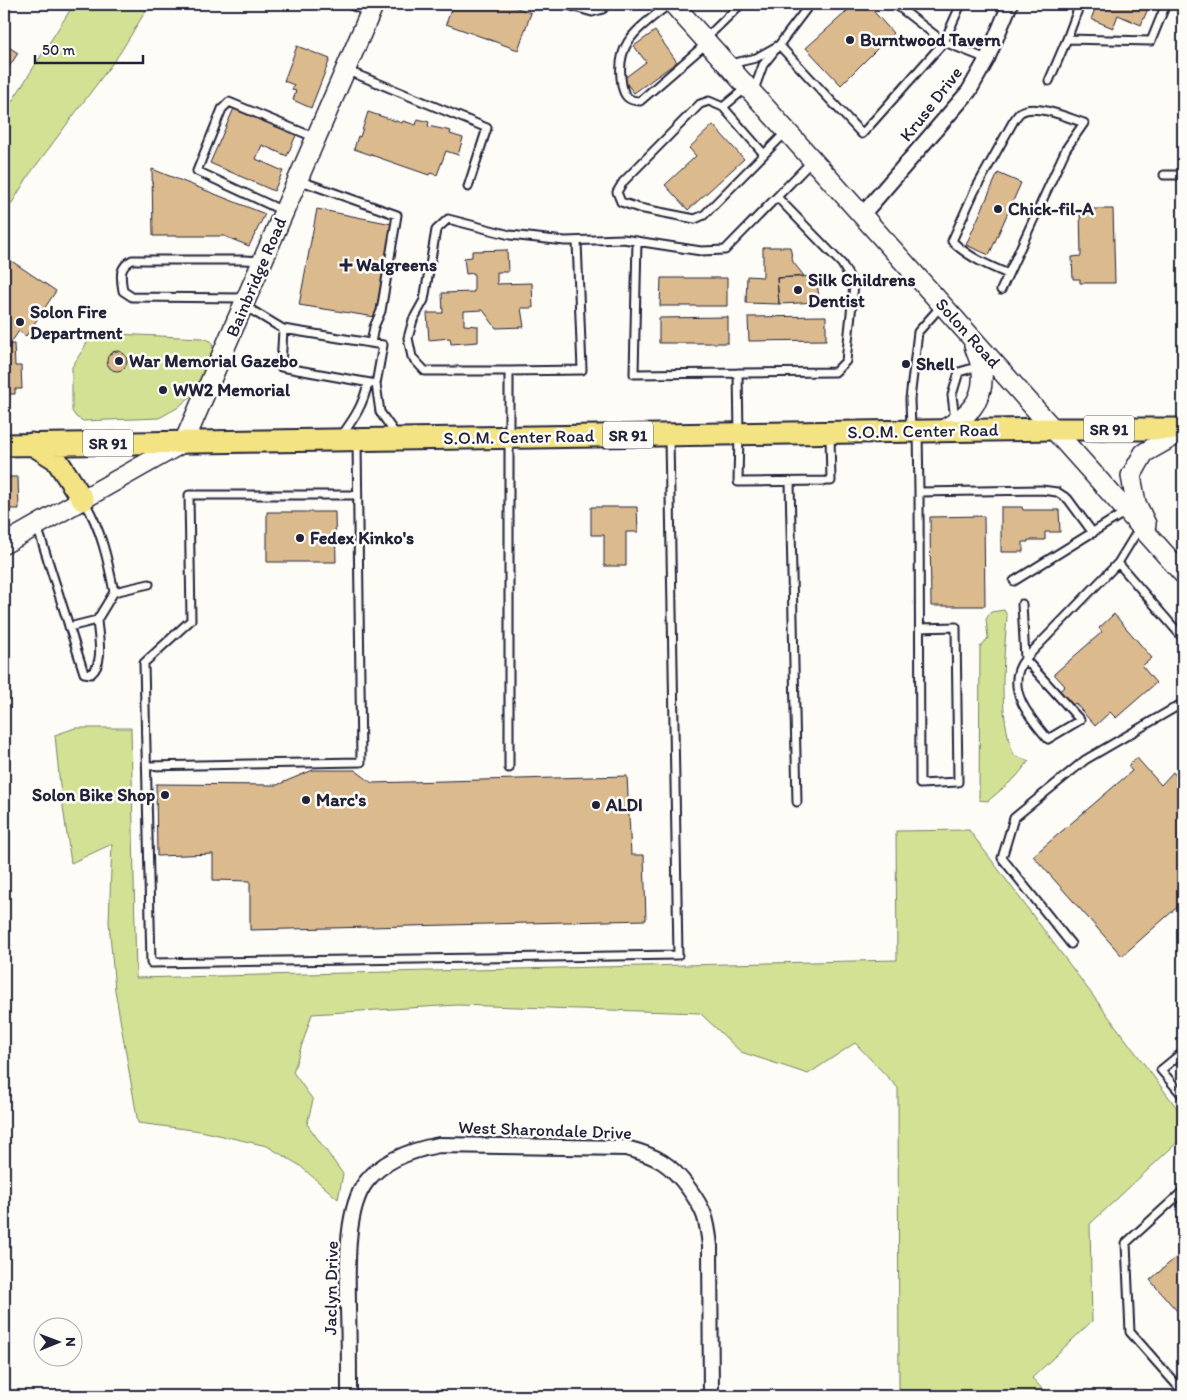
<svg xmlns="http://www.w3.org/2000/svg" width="1187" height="1400" font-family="Itim,sans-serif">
<rect width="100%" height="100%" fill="#fdfcf7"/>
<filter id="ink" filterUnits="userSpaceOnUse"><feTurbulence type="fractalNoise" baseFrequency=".02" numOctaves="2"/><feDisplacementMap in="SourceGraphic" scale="10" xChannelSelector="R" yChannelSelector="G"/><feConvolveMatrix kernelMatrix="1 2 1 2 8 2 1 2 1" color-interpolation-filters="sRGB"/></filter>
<g filter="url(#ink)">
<path fill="#d2e194" stroke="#7a8268" d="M74 4H150L120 53 29 175 4 216V114Z
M95 333 202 338 211 341 214 350 196 392 177 408 159 418 83 421 76 417 72 411V367L88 341Z
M1004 610 1007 616C1004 662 997 711 1014 755L1029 761 1016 777 988 801 979 800 980 647 988 638 986 619 991 612Z
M75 728H131L136 978 897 960 896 831 969 830 1183 1116V1137L1090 1224 1092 1321 1032 1378 1049 1396H899L898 1088 855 1043 808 1074 741 1052 700 1013 457 1005 312 1014 293 1072 313 1100 307 1124 343 1174 338 1199 299 1165 267 1146 201 1131 138 1123 115 990 109 922 112 844 71 863 60 786 55 735Z"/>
<path fill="#dbba8e" stroke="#22223b" d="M453 4H506L531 13 518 50 446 24Z
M855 4H867L893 33 841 85 806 48Z
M1097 4H1150L1141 25 1118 15 1113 28 1091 19Z
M655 31 677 62 634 93 623 79 646 62 634 46Z
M4 44 18 53 4 75Z
M297 46 330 59 311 108 293 100 296 91 292 90 294 85 284 81Z
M235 106 297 133 287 156 262 145 256 159 283 171 274 191 210 163Z
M368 112 402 123 403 121 416 125 418 119 429 122 428 126 451 131 450 134 463 138 458 155 446 151 437 175 430 173 429 175 354 149 358 136 360 137Z
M713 125 744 159 688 210 665 185 696 156 689 148Z
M152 169 265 214 249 246 224 236H153Z
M998 173 1021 183 989 255 966 245Z
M317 209 392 224 375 317 299 305Z
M1080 209H1113L1115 283H1080V279H1073L1072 257 1081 256Z
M763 247H790L793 262 804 276 777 278 779 304 746 303 747 276 763 277Z
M507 250 508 272H497V284L532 283 533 308H521L524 327 496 328 483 310 464 311V325L478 326V342L451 344 450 338 429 340 427 313H443L442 293 474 292V273L466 274 464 258 472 257V251Z
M10 260 56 291 26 336 19 331 10 344H14L15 366H21L22 389H15V394H9V400H4V268Z
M817 276 819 302 779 304 777 278Z
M661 278H727V306H660Z
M826 316V340L749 341 748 317Z
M728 317V343H659V318Z
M107 361a10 10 0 1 1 20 0a10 10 0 1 1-20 0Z
M4 477H18L19 509H4Z
M591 507H637L638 532H626V566H604V535H591Z
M1001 507H1022L1023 510H1059L1060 532H1045V540H1028V542H1023V552H1001Z
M267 512H335L336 562H267Z
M984 516 985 606H931L930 517Z
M1114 614 1152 658 1142 666 1156 683 1116 718 1110 712 1095 726 1075 703 1066 711 1053 697 1065 686 1054 674 1102 632 1099 628Z
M1137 758 1161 785 1173 772 1183 784V902L1122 956 1033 856 1132 771 1128 766Z
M313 770H355L372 783 627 776 631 855H644L646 920 250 930V881L213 880V854L157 856 156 784 277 785Z
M1183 1251V1318L1150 1280Z"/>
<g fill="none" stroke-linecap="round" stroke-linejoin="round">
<defs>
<path id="lane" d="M348 4 370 13
M564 4 592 12 603 9 605 4
M669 4C639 29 614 41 622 85 624 96 628 101 640 101L707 43
M810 4 779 45 862 134 944 42 961 4
M895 4 944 42 987 59
M705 39 741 4
M1067 39 1080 4
M730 64 756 58 779 45
M346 70 487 128 468 187
M1049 81 1067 39 1151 41 1166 4
M747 87 723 107 709 101 700 104 623 182 617 192 621 202 639 208 695 219 704 215 787 131
M754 90 763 65 775 50
M723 107 764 154
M1164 175H1183
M298 180 397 215 381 311 374 327 371 343
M777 197 842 264 854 285 846 361 835 372 738 373 739 434 738 482 831 481 830 435
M283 211 197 171 222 109 229 102 316 138
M637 241 634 374 738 373
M1001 290 1066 149 1084 123C1069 118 1035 103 1021 112 1018 114 1015 119 1013 122L974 192 952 241C968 257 987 265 1008 274
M244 298 132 297 123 291C121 277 118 268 132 260H244L262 261
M243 305 283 329 383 345 376 384 380 412 397 436
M283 329 281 367 376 384
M509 371 582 370 577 241
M955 420 952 395 959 372 980 366
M911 429 910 399 918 332 942 305
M918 432 919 492 1042 490 1057 492 1068 499 1093 533
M342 435C355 417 363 405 368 383
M790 482 797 802
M919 492 920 784 958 782 956 627 920 628
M357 495H189L191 620 144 663 151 963 678 955 669 438
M84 501C101 528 108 561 114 592
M37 526 84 673 91 674C105 663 98 636 97 620
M1118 563 1183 638
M1014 581 1127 511
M1022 604 1025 659 1080 720 1048 739C1030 718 1003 687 1025 659L1118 563 1140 527
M69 627 97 620 114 592 149 584
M147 766 361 762 357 442
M509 768V371H425L412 357 408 338 413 320 424 300 436 230 448 219 510 235 565 241 623 239 701 251 725 250 811 162
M1071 944 1002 858 1014 818 1085 760 1183 703
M1183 1052 1161 1070 1183 1096
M1183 1191 1126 1243 1130 1332 1183 1392"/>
<path id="street" d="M862 215 969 91 987 59 1010 4
M349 1396C349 1367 349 1338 348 1309 348 1274 344 1211 366 1182 383 1160 412 1150 439 1145L626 1148C657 1156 670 1163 689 1189 705 1211 707 1219 710 1246L711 1396"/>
<path id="secondary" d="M673 4 1183 574
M941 431C966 417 985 403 982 371 981 362 976 353 974 345
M1146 524 1136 503 1131 476 1144 453 1183 431
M4 544 184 442 374 4"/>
<path id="primary" d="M32 444 56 459 83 500
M4 445 1054 429H1183"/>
</defs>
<use href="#lane" stroke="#22223b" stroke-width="11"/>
<use href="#street" stroke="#22223b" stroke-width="18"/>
<use href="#secondary" stroke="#22223b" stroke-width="22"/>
<use href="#primary" stroke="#22223b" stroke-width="25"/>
<use href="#lane" stroke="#fdfcf7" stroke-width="7"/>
<use href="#street" stroke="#fdfcf7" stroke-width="14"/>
<use href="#secondary" stroke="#fdfcf7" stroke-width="19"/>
<use href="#primary" stroke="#f4e382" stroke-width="21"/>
</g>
</g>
<g fill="#22223b" stroke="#fdfcf7" stroke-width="2">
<circle cx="850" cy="40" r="5"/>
<circle cx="998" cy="209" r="5"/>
<path d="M343.5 257.5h5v5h5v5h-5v5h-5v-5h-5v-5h5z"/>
<circle cx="798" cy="290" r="5"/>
<circle cx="20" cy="322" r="5"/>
<circle cx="119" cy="361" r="5"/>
<circle cx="906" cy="364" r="5"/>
<circle cx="163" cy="390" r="5"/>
<circle cx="300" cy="538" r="5"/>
<circle cx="165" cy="795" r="5"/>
<circle cx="306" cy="800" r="5"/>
<circle cx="596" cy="805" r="5"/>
</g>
<g text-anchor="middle" stroke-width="5" stroke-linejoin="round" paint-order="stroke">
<g fill="#fdfcf7" stroke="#646373" stroke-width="1">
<rect x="1084" y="415.5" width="50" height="27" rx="4"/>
<rect x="603" y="421.5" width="50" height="27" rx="4"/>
<rect x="83" y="429.5" width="50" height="27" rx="4"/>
</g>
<g font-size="16" font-weight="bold" fill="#22223b">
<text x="1109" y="435">SR 91</text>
<text x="628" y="441">SR 91</text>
<text x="108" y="449">SR 91</text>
</g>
<g font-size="18" font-weight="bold" fill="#22223b" stroke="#fdfcf7" text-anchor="start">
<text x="860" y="46">Burntwood Tavern</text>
<text x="1008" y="215">Chick-fil-A</text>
<text x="356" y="271">Walgreens</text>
<text x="808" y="286">Silk Childrens<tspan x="808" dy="21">Dentist</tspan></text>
<text x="30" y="318">Solon Fire<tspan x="30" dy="21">Department</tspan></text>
<text x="129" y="367">War Memorial Gazebo</text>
<text x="916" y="370">Shell</text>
<text x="173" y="396">WW2 Memorial</text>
<text x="310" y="544">Fedex Kinko's</text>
<text x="155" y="801" text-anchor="end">Solon Bike Shop</text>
<text x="316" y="806">Marc's</text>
<text x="606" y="811">ALDI</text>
</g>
<g font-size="18" fill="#22223b" stroke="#fdfcf7">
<text transform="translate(931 104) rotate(-52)" y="6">Kruse Drive</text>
<text transform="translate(256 277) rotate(-67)" y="6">Bainbridge Road</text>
<text transform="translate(968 333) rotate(48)" y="6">Solon Road</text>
<text transform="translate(923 431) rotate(-1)" y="6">S.O.M. Center Road</text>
<text transform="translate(519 437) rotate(-1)" y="6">S.O.M. Center Road</text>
<text transform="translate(545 1130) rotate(2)" y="6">West Sharondale Drive</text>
<text transform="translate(331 1288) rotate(-89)" y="6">Jaclyn Drive</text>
</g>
</g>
<rect width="1187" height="1400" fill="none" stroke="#fdfcf7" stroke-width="20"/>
<rect x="10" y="10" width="1167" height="1380" fill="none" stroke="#22223b" stroke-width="2" filter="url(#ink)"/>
<g transform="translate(58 1342) rotate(89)"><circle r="24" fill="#fdfcf7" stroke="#a5a5ac"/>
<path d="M0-4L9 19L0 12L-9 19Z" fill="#22223b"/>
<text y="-8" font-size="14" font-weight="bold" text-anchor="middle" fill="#22223b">N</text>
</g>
<path d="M35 55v8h108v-8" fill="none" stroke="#22223b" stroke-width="2.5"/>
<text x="42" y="55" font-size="15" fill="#22223b" stroke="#fdfcf7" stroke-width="4" paint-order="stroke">50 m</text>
</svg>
